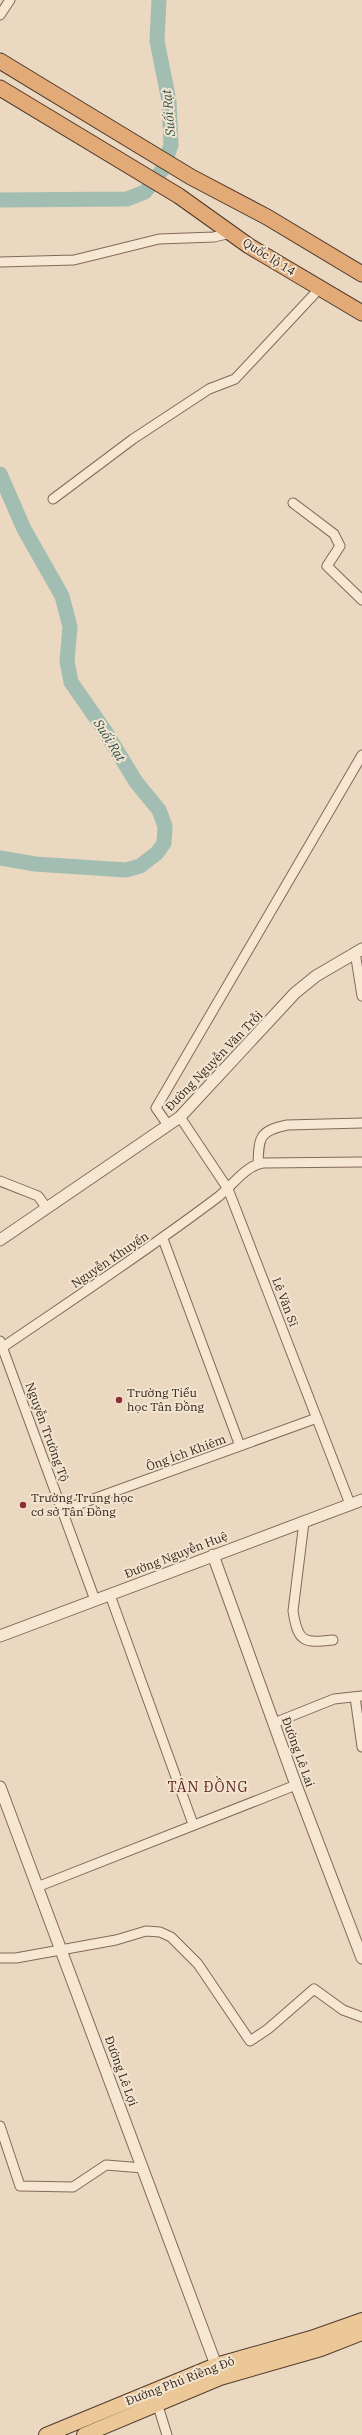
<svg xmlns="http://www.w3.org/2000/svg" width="362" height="2435" font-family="'IBM Plex Serif',serif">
<rect width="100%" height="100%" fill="#ead8c0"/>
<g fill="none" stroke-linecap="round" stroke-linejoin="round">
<path stroke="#a2bdb2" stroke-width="15" d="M0 200 127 199 145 192 162 170 171 145 169 101 157 41 159 0
M0 474 24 529 62 596 70 627 67 661 71 682 105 731 136 782 159 810 165 826 164 843 157 853 140 866 126 870 35 864 0 858"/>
<defs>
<path id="minor" d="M0 15 10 0
M0 262 74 260 159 239 214 237 231 233
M53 499 133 439 209 389 235 379 320 288
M293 503 334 534 340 546 327 566 362 600
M355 952 362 996
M180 1117 228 1189 350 1504
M168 1125 156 1108 362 755
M258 1164C259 1137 259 1131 287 1125L362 1123
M0 1181 38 1196 46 1207
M163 1239 240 1446
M0 1341 95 1600
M3 1347C75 1298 148 1250 218 1197 231 1187 246 1165 263 1163L362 1162
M63 1510 317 1418
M304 1522 293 1611C298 1643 304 1643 333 1640
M110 1595 193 1824
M355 1697 362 1747
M274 1723 334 1699 362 1696
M37 1887 296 1785
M0 1958H16L116 1940 146 1931 160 1932 171 1937 198 1964 250 2041 268 2029 314 1989 343 2010 362 2017
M0 2126 20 2186 73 2187 106 2165 143 2168
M158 2406 167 2435"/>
<path id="tertiary" d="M0 1240 180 1117 295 993 316 976 362 949
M213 1555 296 1785 362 1958
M0 1636 362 1500
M0 1787 216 2365"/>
<path id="primary" d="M46 2435 216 2365 311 2338 362 2320
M84 2435 220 2378 321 2349 362 2333"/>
<path id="trunk" d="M0 61 191 177 267 217 362 274
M0 88 179 196 249 246 362 313"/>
</defs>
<use href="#minor" stroke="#826a59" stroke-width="11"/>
<use href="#tertiary" stroke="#826a59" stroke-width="13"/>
<use href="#primary" stroke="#50392d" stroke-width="16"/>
<use href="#trunk" stroke="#50392d" stroke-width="17"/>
<use href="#minor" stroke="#f6e7d2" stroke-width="9"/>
<use href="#tertiary" stroke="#f6e7d2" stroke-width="11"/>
<use href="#primary" stroke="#ecc899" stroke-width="14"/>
<use href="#trunk" stroke="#e1aa76" stroke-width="15"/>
</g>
<g fill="#8d2d3a" stroke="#f2e4cf" stroke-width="1.5">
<circle cx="119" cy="1400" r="4"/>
<circle cx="23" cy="1505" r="4"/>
</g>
<g text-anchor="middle" stroke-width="4" stroke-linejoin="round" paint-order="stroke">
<g font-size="12" fill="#33241d" stroke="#f2e4cf">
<text transform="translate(269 257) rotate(32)" y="4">Quốc lộ 14</text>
<text transform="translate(214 1061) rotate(-46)" y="4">Đường Nguyễn Văn Trỗi</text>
<text transform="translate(110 1260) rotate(-34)" y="4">Nguyễn Khuyến</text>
<text transform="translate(285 1302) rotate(69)" y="4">Lê Văn Sĩ</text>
<text transform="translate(47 1432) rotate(70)" y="4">Nguyễn Trường Tộ</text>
<text transform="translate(186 1453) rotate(-20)" y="4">Ông Ích Khiêm</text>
<text transform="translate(176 1555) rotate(-21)" y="4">Đường Nguyễn Huệ</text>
<text transform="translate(298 1752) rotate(70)" y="4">Đường Lê Lai</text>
<text transform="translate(121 2071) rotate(70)" y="4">Đường Lê Lợi</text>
<text transform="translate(180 2381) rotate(-21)" y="4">Đường Phú Riềng Đỏ</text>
</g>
<g font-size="12" fill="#33241d" stroke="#f2e4cf" text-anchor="start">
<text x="127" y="1397">Trường Tiểu<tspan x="127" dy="14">học Tân Đồng</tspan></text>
<text x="31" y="1502">Trường Trung học<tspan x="31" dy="14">cơ sở Tân Đồng</tspan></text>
</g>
<g font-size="13" font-style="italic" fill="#2d524b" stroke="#f2e4cf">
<text transform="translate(168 113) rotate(-95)" y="5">Suối Rạt</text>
<text transform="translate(110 740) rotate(58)" y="5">Suối Rạt</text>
</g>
<g font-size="14" letter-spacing="1" fill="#5d241f" stroke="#f2e4cf">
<text x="208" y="1792">TÂN ĐỒNG</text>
</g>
</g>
</svg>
